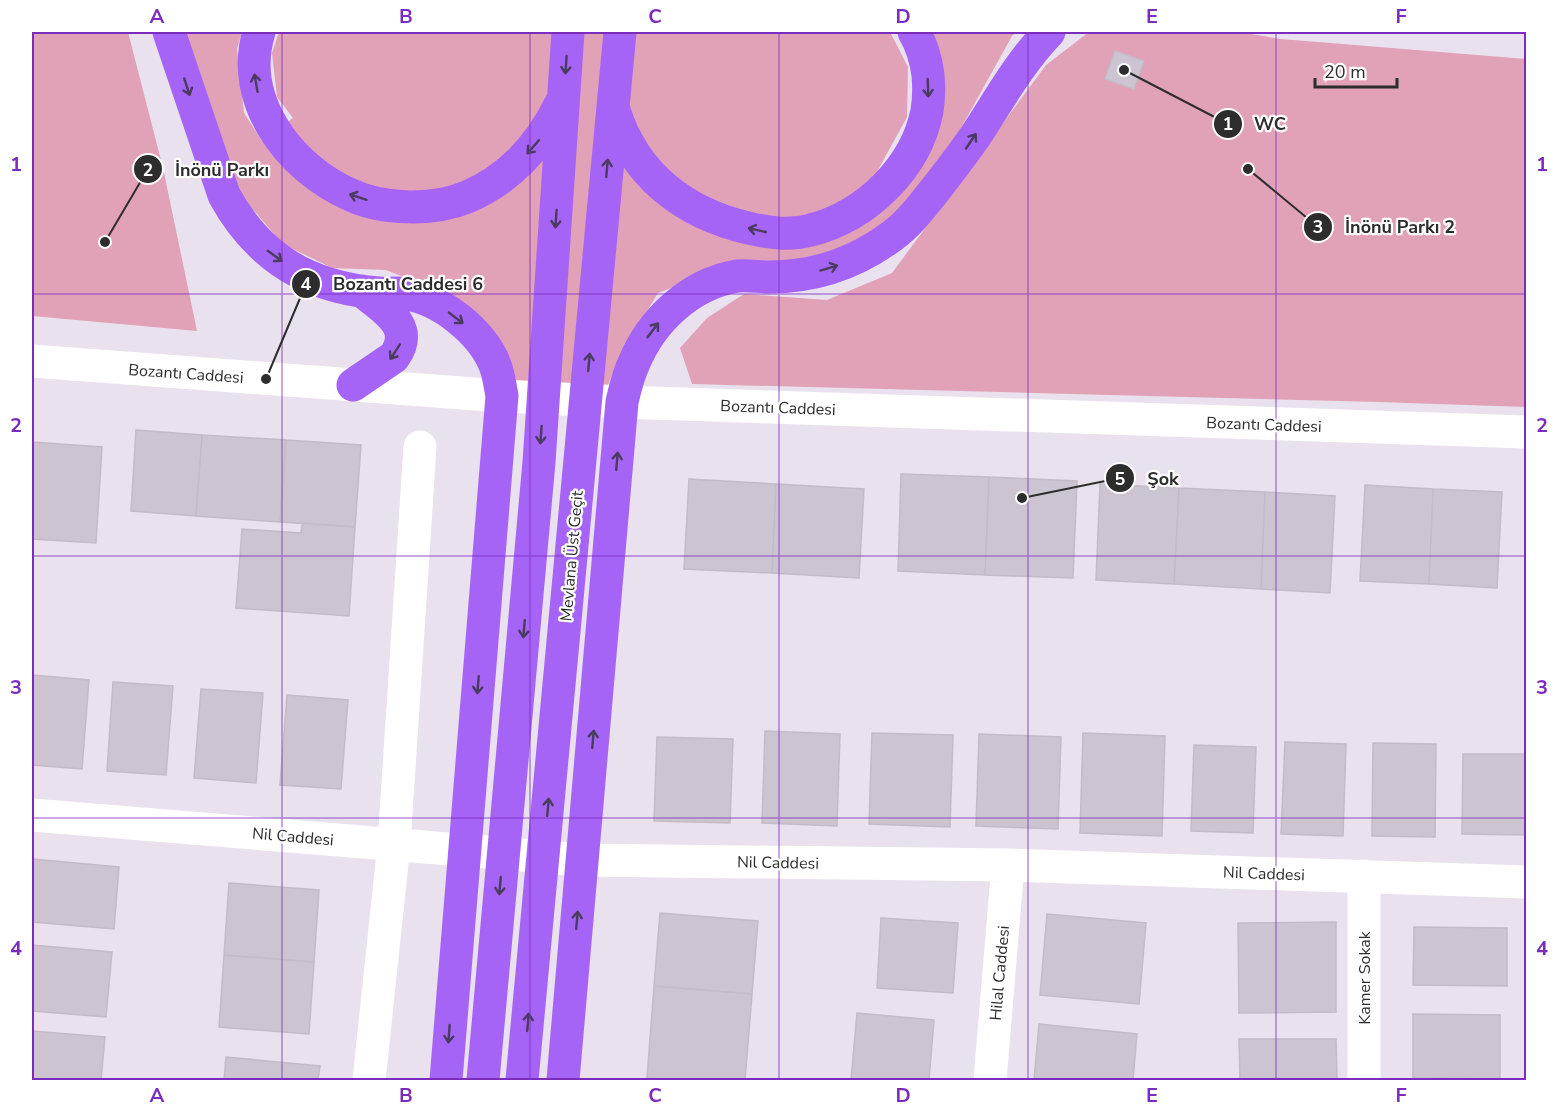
<svg xmlns="http://www.w3.org/2000/svg" width="1558" height="1112" font-family="'Nunito Sans',sans-serif">
<rect width="100%" height="100%" fill="#e9e1ee"/>
<path fill="#e1a1b6" d="M32 32H128L163 168 197 331 32 316Z
M185 32H242L237 49 244 113 262 141 293 118 277 97 272 53 279 32H890L908 67 907 117 878 170 896 196 939 130 942 62 930 32H1017L1012 36 951 146 900 214 861 243 822 258 733 264 658 293 618 359 607 388 515 382 439 291 386 270 332 268 283 244 236 190Z
M1089 32H1238L1281 39 1526 59V407L1379 402 692 384 680 348 707 318 744 294 827 300 892 273 1046 65Z"/>
<path fill="#ccc5d1" stroke="#c4bac9" stroke-width="1.5" d="M1115 51 1144 61 1134 89 1105 79Z
M136 430 202 435 196 516 131 511Z
M202 435 286 440 280 522 196 516Z
M286 440 361 445 355 527 280 522Z
M32 442 102 447 96 543 32 539Z
M901 474 989 477 985 575 898 571Z
M989 477 1077 481 1073 578 985 575Z
M689 479 776 484 772 573 684 569Z
M776 484 864 489 859 578 772 573Z
M1100 484 1179 488 1174 584 1096 580Z
M1365 485 1433 489 1429 584 1360 581Z
M1179 488 1265 492 1261 589 1174 584Z
M1433 489 1502 492 1497 588 1429 584Z
M1265 492 1335 496 1330 593 1261 589Z
M302 523 355 527 349 616 236 608 242 529 301 533Z
M32 675 89 680 82 769 32 765Z
M113 682 173 686 166 775 107 771Z
M201 689 263 693 256 783 194 778Z
M287 695 348 700 341 789 280 785Z
M765 731 840 734 837 826 762 823Z
M872 733 953 735 950 827 869 824Z
M1083 733 1165 736 1162 836 1080 833Z
M979 734 1061 737 1058 829 976 826Z
M657 737 733 739 730 823 654 821Z
M1285 742 1346 744 1343 836 1281 834Z
M1373 743 1436 744 1435 837 1372 836Z
M1194 745 1256 747 1253 833 1191 831Z
M1463 754H1526V835L1462 834Z
M32 859 119 867 114 929 32 922Z
M229 883 319 890 314 962 224 955Z
M660 913 758 921 752 994 654 986Z
M1047 914 1146 923 1139 1004 1040 995Z
M881 918 958 923 953 993 877 988Z
M1336 922V1012L1239 1013 1238 923Z
M1414 927 1507 928V986L1413 985Z
M32 945 112 952 106 1017 32 1011Z
M224 955 314 962 309 1034 219 1027Z
M654 986 752 994 745 1080H676L647 1078Z
M857 1013 934 1020 929 1080H851Z
M1413 1014 1500 1015V1079L1413 1078Z
M1039 1024 1137 1034 1133 1080H1034Z
M32 1031 105 1037 101 1080H32Z
M1239 1039H1336L1337 1080H1240Z
M226 1057 320 1066 318 1080H224Z"/>
<g fill="none" stroke-linecap="round" stroke-linejoin="round">
<path stroke="#fff" stroke-width="33" d="M32 361 502 396 622 402 1526 432
M32 815 583 860 1008 865 1526 882
M369 1080 394 844 420 447
M990 1080 1008 865
M1364 1080V876"/>
<path stroke="#a664f6" stroke-width="33" d="M169 32 224 195C242 228 265 254 299 272 323 284 352 291 378 293 387 294 397 292 406 294 441 299 482 332 495 365 499 375 500 386 502 396L446 1080
M259 32C238 100 289 168 351 195 383 210 434 211 467 197 510 179 541 144 561 103
M614 110C634 175 684 213 748 228 770 233 790 236 811 230 866 216 916 168 927 111 929 99 929 87 928 75 926 60 922 45 914 32
M353 385 394 357C416 326 384 309 362 291
M483 1080 539 462 568 32
M522 1080 620 32
M563 1080 622 402C625 389 628 375 634 363 652 320 690 284 737 276 748 275 759 277 769 277 814 277 856 263 892 236 909 224 922 206 935 190 949 172 963 154 976 135 999 100 1020 62 1049 32"/>
</g>
<defs><path id="oneway-shaft" d="M-6 0H5M1.5-3L5.5 0L1.5 3" fill="none" stroke-width="1.6" stroke-linecap="round" stroke-linejoin="round" transform="scale(1.5)"/></defs>
<g stroke="#4b3b5f">
<use href="#oneway-shaft" transform="translate(566 65) rotate(94)"/>
<use href="#oneway-shaft" transform="translate(256 83) rotate(-100)"/>
<use href="#oneway-shaft" transform="translate(187 87) rotate(72)"/>
<use href="#oneway-shaft" transform="translate(928 88) rotate(88)"/>
<use href="#oneway-shaft" transform="translate(971 141) rotate(-56)"/>
<use href="#oneway-shaft" transform="translate(533 147) rotate(131)"/>
<use href="#oneway-shaft" transform="translate(607 168) rotate(-85)"/>
<use href="#oneway-shaft" transform="translate(358 197) rotate(-161)"/>
<use href="#oneway-shaft" transform="translate(556 219) rotate(94)"/>
<use href="#oneway-shaft" transform="translate(757 230) rotate(-167)"/>
<use href="#oneway-shaft" transform="translate(275 256) rotate(36)"/>
<use href="#oneway-shaft" transform="translate(829 268) rotate(-17)"/>
<use href="#oneway-shaft" transform="translate(456 318) rotate(38)"/>
<use href="#oneway-shaft" transform="translate(653 330) rotate(-53)"/>
<use href="#oneway-shaft" transform="translate(395 352) rotate(123)"/>
<use href="#oneway-shaft" transform="translate(589 362) rotate(-85)"/>
<use href="#oneway-shaft" transform="translate(541 435) rotate(94)"/>
<use href="#oneway-shaft" transform="translate(617 461) rotate(-85)"/>
<use href="#oneway-shaft" transform="translate(524 629) rotate(95)"/>
<use href="#oneway-shaft" transform="translate(478 685) rotate(95)"/>
<use href="#oneway-shaft" transform="translate(593 739) rotate(-85)"/>
<use href="#oneway-shaft" transform="translate(548 807) rotate(-85)"/>
<use href="#oneway-shaft" transform="translate(500 886) rotate(95)"/>
<use href="#oneway-shaft" transform="translate(577 920) rotate(-85)"/>
<use href="#oneway-shaft" transform="translate(528 1022) rotate(-85)"/>
<use href="#oneway-shaft" transform="translate(449 1034) rotate(94)"/>
</g>
<path fill="none" stroke="#7b2cbf" stroke-width="1.5" stroke-opacity="0.55" d="M282 32V1080M530 32V1080M779 32V1080M1028 32V1080M1276 32V1080M32 294H1526M32 556H1526M32 818H1526"/>
<g text-anchor="middle" stroke-width="4.5" stroke-linejoin="round" paint-order="stroke">
<g font-size="16" fill="#2d2d2d" stroke="#fff">
<text transform="translate(186 373) rotate(4)" y="6">Bozantı Caddesi</text>
<text transform="translate(778 407) rotate(2)" y="6">Bozantı Caddesi</text>
<text transform="translate(1264 424) rotate(2)" y="6">Bozantı Caddesi</text>
<text transform="translate(571 556) rotate(-85)" y="6">Mevlana Üst Geçit</text>
<text transform="translate(293 836) rotate(5)" y="6">Nil Caddesi</text>
<text transform="translate(778 862) rotate(1)" y="6">Nil Caddesi</text>
<text transform="translate(1264 873) rotate(2)" y="6">Nil Caddesi</text>
<text transform="translate(999 973) rotate(-85)" y="6">Hilal Caddesi</text>
<text transform="translate(1364 978) rotate(-90)" y="6">Kamer Sokak</text>
</g>
</g>
<path fill="none" stroke="#2d2d2d" stroke-width="2" d="M1124 70L1228 124M105 242L148 169M1248 169L1318 227M266 379L306 284M1022 498L1120 478"/>
<g fill="#2d2d2d" stroke="#fff" stroke-width="2">
<circle cx="1124" cy="70" r="6"/>
<circle cx="105" cy="242" r="6"/>
<circle cx="1248" cy="169" r="6"/>
<circle cx="266" cy="379" r="6"/>
<circle cx="1022" cy="498" r="6"/>
<circle cx="1228" cy="124" r="15"/>
<circle cx="148" cy="169" r="15"/>
<circle cx="1318" cy="227" r="15"/>
<circle cx="306" cy="284" r="15"/>
<circle cx="1120" cy="478" r="15"/>
</g>
<g font-size="18" text-anchor="middle" font-weight="bold" fill="#fff">
<text x="1228" y="130">1</text>
<text x="148" y="176">2</text>
<text x="1318" y="233">3</text>
<text x="306" y="290">4</text>
<text x="1120" y="485">5</text>
</g>
<g font-size="18" text-anchor="middle" font-weight="bold" fill="#2d2d2d" stroke="#fff" stroke-width="4.5" stroke-linejoin="round" paint-order="stroke">
<text x="1270" y="130">WC</text>
<text x="222" y="176">İnönü Parkı</text>
<text x="1400" y="233">İnönü Parkı 2</text>
<text x="408" y="290">Bozantı Caddesi 6</text>
<text x="1163" y="485">Şok</text>
</g>
<rect width="1558" height="1112" fill="none" stroke="#ffffff" stroke-width="66"/>
<path d="M1315 78v9h82v-9" fill="none" stroke="#2d2d2d" stroke-width="3"/>
<text x="1324" y="78" font-size="18" fill="#2d2d2d" stroke="#ffffff" stroke-width="4.5" paint-order="stroke">20 m</text>
<rect x="33" y="33" width="1492" height="1046" fill="none" stroke="#7b2cbf" stroke-width="2"/>
<g font-size="20" text-anchor="middle" font-weight="bold" fill="#7b2cbf">
<text x="157" y="23">A</text>
<text x="406" y="23">B</text>
<text x="655" y="23">C</text>
<text x="903" y="23">D</text>
<text x="1152" y="23">E</text>
<text x="1401" y="23">F</text>
<text x="16" y="171">1</text>
<text x="1542" y="171">1</text>
<text x="16" y="432">2</text>
<text x="1542" y="432">2</text>
<text x="16" y="694">3</text>
<text x="1542" y="694">3</text>
<text x="16" y="955">4</text>
<text x="1542" y="955">4</text>
<text x="157" y="1102">A</text>
<text x="406" y="1102">B</text>
<text x="655" y="1102">C</text>
<text x="903" y="1102">D</text>
<text x="1152" y="1102">E</text>
<text x="1401" y="1102">F</text>
</g>
</svg>
